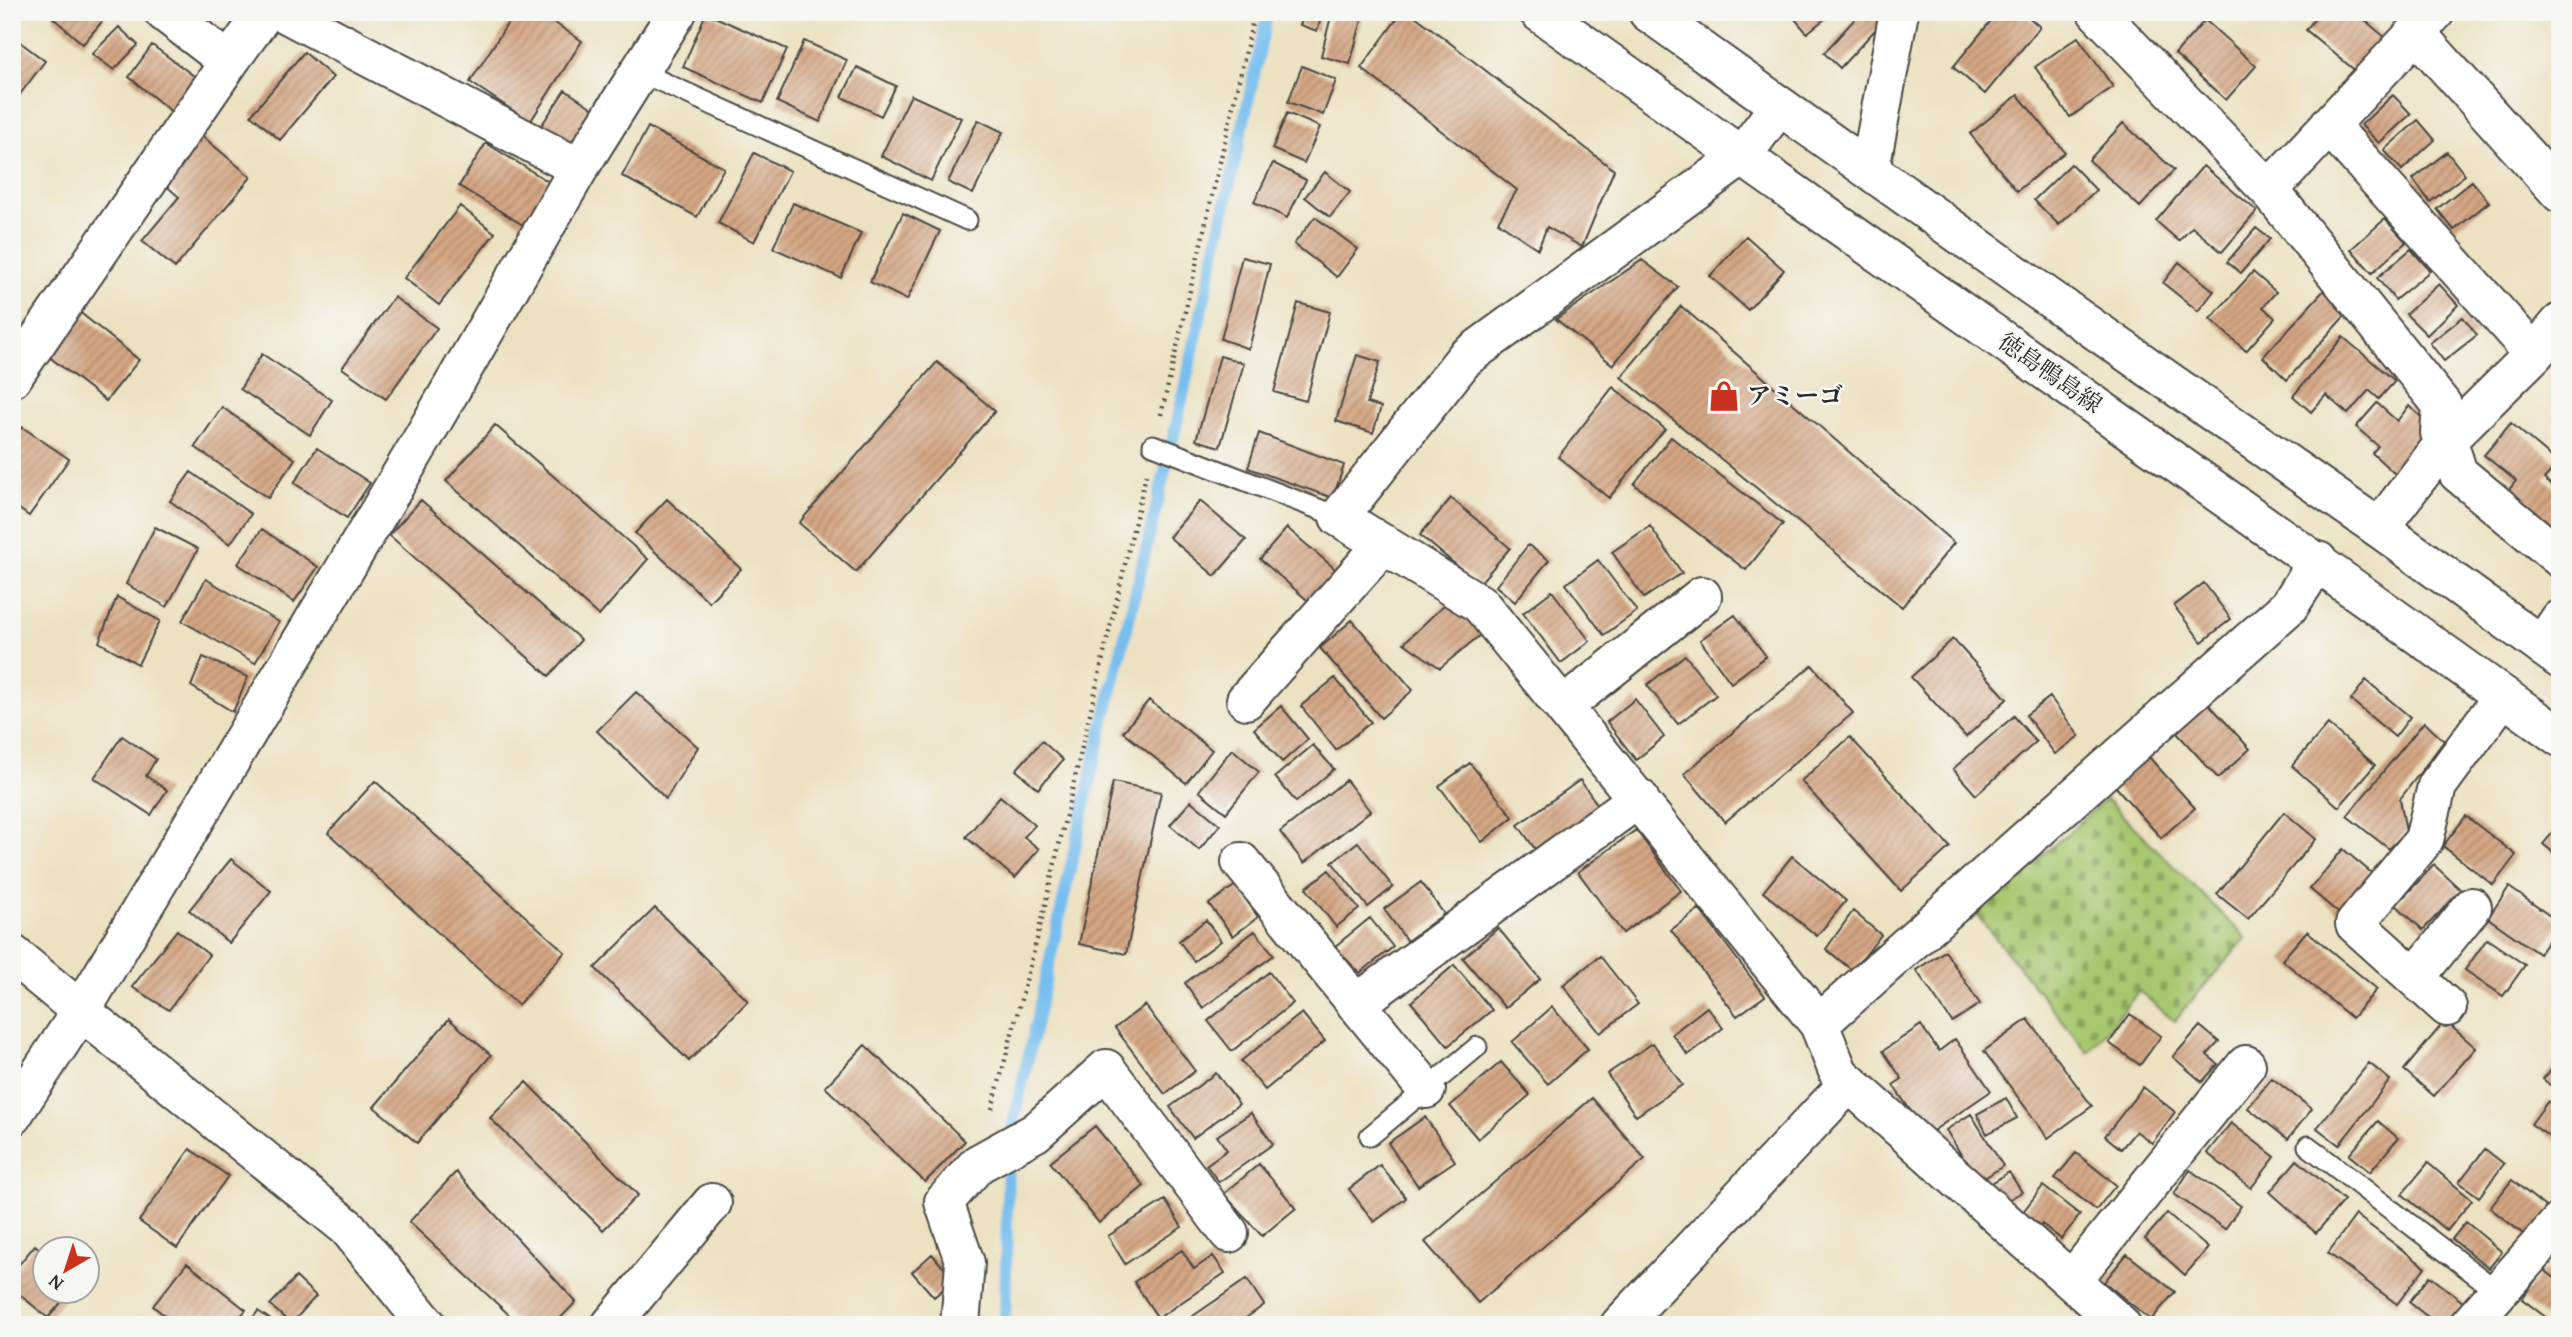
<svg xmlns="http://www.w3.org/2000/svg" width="2572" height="1337" font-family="'Gentium Book Plus','Noto Serif JP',serif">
<defs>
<pattern id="cemetery-stones" width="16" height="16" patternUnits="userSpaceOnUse" patternTransform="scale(1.75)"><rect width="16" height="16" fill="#a7c76f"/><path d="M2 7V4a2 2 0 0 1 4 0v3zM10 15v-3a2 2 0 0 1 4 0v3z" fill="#88a25b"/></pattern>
<pattern id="building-hatch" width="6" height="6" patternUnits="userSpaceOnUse" patternTransform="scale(1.75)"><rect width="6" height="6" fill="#d4a683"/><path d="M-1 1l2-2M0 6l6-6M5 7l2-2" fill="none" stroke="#ac876b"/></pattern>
</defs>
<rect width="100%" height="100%" fill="#f6f6f2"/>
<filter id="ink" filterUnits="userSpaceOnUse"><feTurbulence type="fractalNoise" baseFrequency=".0143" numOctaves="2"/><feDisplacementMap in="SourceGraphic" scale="14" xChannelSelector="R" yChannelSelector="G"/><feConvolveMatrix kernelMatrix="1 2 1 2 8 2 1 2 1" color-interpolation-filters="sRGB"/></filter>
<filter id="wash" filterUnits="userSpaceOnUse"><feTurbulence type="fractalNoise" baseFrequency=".00686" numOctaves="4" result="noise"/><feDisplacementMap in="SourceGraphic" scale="28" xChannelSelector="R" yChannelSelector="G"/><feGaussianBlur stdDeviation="1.57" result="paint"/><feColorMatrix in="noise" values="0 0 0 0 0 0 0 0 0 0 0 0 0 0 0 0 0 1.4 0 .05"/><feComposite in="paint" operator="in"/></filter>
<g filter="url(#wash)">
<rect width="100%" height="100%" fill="#ece2c2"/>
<path fill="url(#cemetery-stones)" stroke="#69794d" stroke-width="2" d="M2106 799 2246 938 2174 1021 2139 991 2088 1053 1976 914Z"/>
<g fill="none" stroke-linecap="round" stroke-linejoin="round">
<path stroke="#76beee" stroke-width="12" d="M1010 1138 1096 754 1178 418 1268 12
M1005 1325 1008 1156"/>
</g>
<g id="blocks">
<path fill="url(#building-hatch)" d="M58 12H98L105 18 83 44 53 18Z
M515 12H538L582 41 530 122 470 82Z
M1305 12H1323L1317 31 1300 25Z
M1332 12H1364L1350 64 1321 56Z
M1402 12H1410L1614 170 1582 247 1547 227 1538 249 1498 222 1517 190 1361 68Z
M1789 12H1824L1827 17 1807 33Z
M1861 12H1882L1887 17 1840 68 1824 53Z
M1998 12H2023L2040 27 1985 94 1953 67Z
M2320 12H2355L2386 38 2357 72 2306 30Z
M706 13 787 49 763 103 683 67Z
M2205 20 2256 66 2226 100 2175 54Z
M119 27 138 45 114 70 92 54Z
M12 36 45 61 12 105Z
M2078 37 2113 87 2070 117 2035 67Z
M804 41 847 60 820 122 777 102Z
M152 45 198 79 173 113 129 77Z
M304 52 333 77 280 140 251 115Z
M1302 66 1336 80 1323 115 1288 102Z
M857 67 896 86 881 116 842 97Z
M565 90 597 111 573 148 541 126Z
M911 95 961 118 931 181 881 156Z
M2018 95 2065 152 2017 191 1970 134Z
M2393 95 2411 114 2379 143 2361 125Z
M1287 113 1320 127 1304 163 1272 149Z
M978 120 1003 132 973 194 948 182Z
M2418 120 2435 140 2402 170 2384 150Z
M2123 123 2174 170 2140 207 2089 160Z
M648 127 724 168 697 217 622 176Z
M201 135 251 177 175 268 142 241 179 197 162 182Z
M486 143 549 182 523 225 459 186Z
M2447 152 2465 175 2430 202 2413 179Z
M754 153 790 171 754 242 718 223Z
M1273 163 1306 180 1287 218 1254 202Z
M2071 164 2096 190 2059 225 2034 200Z
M2203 166 2257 211 2222 252 2192 227 2179 241 2156 221Z
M1325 172 1350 192 1330 217 1305 197Z
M2472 181 2489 202 2454 230 2437 209Z
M793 203 861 233 841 278 773 248Z
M460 206 495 233 439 305 404 278Z
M903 213 940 231 907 300 870 282Z
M1315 217 1358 249 1337 277 1294 244Z
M2385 219 2406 242 2372 273 2351 249Z
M2256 228 2270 239 2241 273 2227 262Z
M1746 236 1784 270 1748 310 1710 276Z
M2411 249 2430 271 2395 300 2377 278Z
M1242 257 1270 264 1249 349 1221 339Z
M1642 260 1678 287 1613 365 1556 319Z
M2179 262 2214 291 2198 311 2163 283Z
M2253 272 2276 292 2263 307 2275 318 2246 351 2210 319Z
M2439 284 2458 305 2427 335 2406 314Z
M2326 288 2350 310 2287 380 2263 357Z
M394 297 437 328 386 399 342 368Z
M1298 303 1330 312 1306 401 1274 392Z
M1681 306 1954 543 1902 607 1621 377Z
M77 310 139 360 106 401 43 352Z
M2463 317 2477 335 2444 361 2430 343Z
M2343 337 2395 381 2379 399 2369 390 2348 414 2326 395 2311 412 2293 396Z
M262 354 332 400 310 435 240 389Z
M1357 355 1380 362 1367 403 1381 407 1373 433 1336 421Z
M1220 356 1244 363 1220 447 1196 440Z
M937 362 995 411 856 572 799 523Z
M1613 387 1665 429 1609 498 1558 457Z
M2377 403 2397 421 2409 406 2435 429 2396 475 2372 453 2378 446 2356 427Z
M222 407 295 459 268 498 195 447Z
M2511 423 2558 463 2544 479 2560 492V518L2547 533 2503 497 2516 481 2484 455Z
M495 425 648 559 599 616 446 481Z
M22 427 69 459 29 516 12 504V442Z
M1259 433 1344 465 1333 498 1248 468Z
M1671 437 1783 524 1746 570 1634 484Z
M317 448 370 483 347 518 294 483Z
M191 472 251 514 230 544 170 501Z
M1451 498 1510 548 1479 584 1420 535Z
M667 499 741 569 709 602 635 533Z
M421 500 581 640 549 676 389 535Z
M1200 501 1246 540 1215 576 1169 537Z
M1650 526 1682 573 1644 598 1612 552Z
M155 527 198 549 167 607 126 584Z
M1287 528 1340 573 1313 605 1260 559Z
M262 529 318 567 294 602 238 564Z
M12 534 20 540 12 551Z
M1528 545 1549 560 1515 602 1496 586Z
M1598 560 1637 611 1604 635 1566 584Z
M206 579 279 622 255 663 182 621Z
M2204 583 2231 619 2202 642 2174 606Z
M1552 591 1590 641 1561 663 1523 613Z
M117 597 160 621 138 664 99 642Z
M1447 602 1485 631 1440 668 1404 643Z
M1735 615 1766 656 1731 683 1700 640Z
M1352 620 1413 690 1381 718 1320 648Z
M1953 639 2007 699 1966 737 1911 677Z
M1685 655 1716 695 1678 724 1647 685Z
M203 657 248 677 233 712 191 686Z
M1812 665 1853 713 1725 822 1684 774Z
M1335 678 1371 722 1336 750 1301 706Z
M2366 680 2410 717 2395 737 2351 700Z
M636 692 698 747 666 799 597 731Z
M2050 697 2079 736 2055 754 2026 715Z
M1635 699 1664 737 1636 760 1607 722Z
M1149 700 1212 750 1186 783 1123 732Z
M2208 703 2250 749 2218 778 2176 732Z
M1281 706 1308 739 1282 762 1254 729Z
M2014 716 2036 742 1976 795 1953 769Z
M2424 722 2444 741 2400 799 2406 832 2389 849 2347 816Z
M2328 724 2375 765 2339 807 2292 766Z
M122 736 156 759 146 776 167 790 151 815 94 778Z
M1850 737 1950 847 1901 891 1801 781Z
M1042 741 1063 760 1038 789 1016 770Z
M1313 745 1334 769 1296 802 1275 777Z
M1232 749 1259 772 1226 813 1199 791Z
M2148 756 2195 808 2161 838 2115 786Z
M1470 763 1513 817 1482 842 1439 786Z
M1346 780 1370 811 1304 863 1280 832Z
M1580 780 1600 808 1538 853 1518 825Z
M375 781 565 952 518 1005 328 833Z
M1113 782 1161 792 1126 954 1079 944Z
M1000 796 1035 825 1024 837 1039 849 1015 878 966 837Z
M1191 801 1220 825 1199 850 1170 825Z
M2284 812 2316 839 2248 919 2217 894Z
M2466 816 2516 855 2493 885 2443 846Z
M2560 824V858L2543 844Z
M1636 830 1681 891 1623 933 1578 872Z
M1358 842 1393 887 1368 907 1332 862Z
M2343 849 2375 876 2342 916 2310 889Z
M1792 856 1846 901 1817 936 1763 892Z
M231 859 271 891 229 943 189 910Z
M2434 865 2461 890 2423 930 2396 905Z
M1329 870 1359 909 1336 927 1306 888Z
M1421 882 1444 914 1407 941 1384 909Z
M1236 885 1258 917 1233 936 1209 904Z
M2509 887 2560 923 2539 954 2488 918Z
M655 908 748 1001 689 1061 595 968Z
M1699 909 1765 996 1737 1016 1671 930Z
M1853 911 1881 935 1853 971 1826 949Z
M1370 918 1393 947 1360 973 1334 947Z
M1206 920 1221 941 1194 961 1179 941Z
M1498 928 1540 979 1505 1008 1463 958Z
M177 930 209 955 169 1010 132 987Z
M1255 931 1274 955 1203 1008 1185 983Z
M2307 931 2377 989 2352 1018 2282 960Z
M2487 939 2525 965 2503 996 2465 970Z
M1945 951 1980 1004 1952 1022 1916 970Z
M1600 956 1638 1004 1600 1033 1563 985Z
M1454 965 1492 1010 1448 1046 1411 1002Z
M1269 972 1293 1003 1232 1051 1208 1021Z
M1145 1005 1195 1071 1165 1094 1115 1028Z
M1552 1007 1588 1049 1548 1084 1512 1042Z
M1707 1007 1723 1028 1688 1055 1672 1034Z
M1302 1013 1325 1041 1265 1090 1241 1061Z
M2130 1014 2161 1036 2140 1065 2109 1043Z
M449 1019 491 1055 417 1143 374 1107Z
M2028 1019 2092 1106 2048 1138 1984 1051Z
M2445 1021 2476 1048 2434 1096 2404 1070Z
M1921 1025 1939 1051 1955 1039 1991 1091 1927 1135 1893 1085 1902 1079 1883 1051Z
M2200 1026 2219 1042 2207 1055 2218 1064 2202 1082 2173 1057Z
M1653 1043 1682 1085 1636 1116 1607 1074Z
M865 1045 965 1141 925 1182 825 1087Z
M2560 1060V1094L2543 1079Z
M1501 1062 1530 1095 1478 1139 1450 1106Z
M2369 1063 2390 1080 2339 1145 2317 1128Z
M1216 1073 1239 1104 1193 1138 1170 1107Z
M2272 1078 2312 1109 2288 1139 2248 1108Z
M526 1082 638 1195 603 1230 490 1118Z
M2143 1087 2175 1112 2152 1143 2136 1131 2121 1149 2105 1136Z
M1592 1098 1645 1159 1478 1303 1425 1242Z
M2006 1098 2017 1118 1987 1134 1977 1114Z
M2548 1101 2560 1109V1144L2531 1124Z
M1251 1113 1273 1144 1219 1182 1206 1165 1227 1150 1217 1136Z
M1971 1114 2003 1166 1978 1182 1946 1130Z
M1425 1117 1455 1161 1418 1186 1388 1143Z
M2378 1121 2398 1138 2370 1172 2349 1155Z
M2231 1123 2275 1157 2251 1188 2207 1153Z
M1095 1126 1144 1186 1099 1223 1050 1162Z
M190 1149 228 1176 177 1248 139 1221Z
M2485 1149 2504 1164 2479 1197 2459 1182Z
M2076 1153 2116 1185 2096 1210 2055 1178Z
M2297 1160 2344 1200 2316 1233 2270 1192Z
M2428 1163 2472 1200 2447 1231 2402 1194Z
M1259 1164 1296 1208 1262 1236 1224 1194Z
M1380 1165 1406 1198 1374 1222 1349 1189Z
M2190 1170 2241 1206 2225 1229 2174 1194Z
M456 1172 576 1302 554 1325H520L409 1222Z
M2009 1172 2022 1192 2003 1203 1990 1184Z
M2512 1180 2549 1210 2527 1237 2490 1208Z
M2043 1186 2080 1215 2061 1239 2042 1224 2035 1232 2018 1218Z
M1165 1200 1182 1227 1125 1264 1108 1236Z
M2167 1213 2208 1248 2185 1275 2145 1239Z
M2356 1215 2425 1267 2397 1304 2328 1253Z
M2466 1222 2502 1252 2489 1268 2452 1239Z
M35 1245 46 1254V1292H70L48 1318 12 1288V1273Z
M1182 1250 1194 1269 1213 1256 1225 1273 1158 1318 1134 1282Z
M932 1254 954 1280 934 1297 912 1272Z
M2127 1254 2175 1292 2151 1320 2104 1282Z
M187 1263 246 1310 233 1325H176L153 1306Z
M2543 1269 2560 1282V1325H2556L2522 1299Z
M2430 1276 2464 1303 2447 1325H2438L2409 1302Z
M296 1277 316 1296 291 1324 270 1305Z
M1247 1279 1264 1305 1236 1325H1180Z
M258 1311 278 1325H248Z
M16 1315 29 1325H12Z"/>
</g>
</g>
<g filter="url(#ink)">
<use href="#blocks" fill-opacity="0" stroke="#484642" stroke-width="2"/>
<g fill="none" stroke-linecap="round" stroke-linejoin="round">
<defs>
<path id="lane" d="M640 72 967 220
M1153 445 1339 517
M1370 1136 1477 1047
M2308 1146 2497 1291"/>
<path id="street" d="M283 12 579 168
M2097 12 2269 190 2442 405 2440 433 2451 451 2458 473 2560 558
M2416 33 2560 193
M229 62 265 12
M1779 106 1741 157 1465 358 1339 517 1480 604 1819 1024 1839 1074 2121 1325
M2329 125 2534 354
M1870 169 1899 12
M2269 190 2435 12
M12 378 229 62 164 12
M2379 528 2445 442 2534 354 2560 323
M2542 646 2560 619
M1246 700 1384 544
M1564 706 1702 596
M1241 862 1426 1089
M12 954 81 1011 420 443 579 168 677 12
M2415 978 2472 907
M1356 1004 1639 798
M2447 1007 2355 924 2424 840 2437 786 2503 696
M1819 1024 2289 606 2318 561
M12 1116 81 1011 348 1228 427 1325
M2072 1280 2246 1065
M611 1325 712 1203
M960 1325 965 1263 944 1202 978 1164 1036 1132 1106 1069 1229 1233
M1620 1325 1849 1083
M2469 1325 2560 1222"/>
<path id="primary" d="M1539 12C1878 255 2222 492 2560 737
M1648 12 2032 286 2379 528 2560 659"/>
</defs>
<use href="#lane" stroke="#484642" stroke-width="23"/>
<use href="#street" stroke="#484642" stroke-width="42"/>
<use href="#primary" stroke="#484642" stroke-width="42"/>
<path stroke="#484642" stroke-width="4.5" stroke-dasharray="2 5" stroke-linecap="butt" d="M1161 415 1255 12
M992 1109 1037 939 1146 475"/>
<use href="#lane" stroke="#fff" stroke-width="19"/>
<use href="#street" stroke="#fff" stroke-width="38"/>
<use href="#primary" stroke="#fff" stroke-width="38"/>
</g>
</g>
<defs>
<symbol id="shop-bare" viewBox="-9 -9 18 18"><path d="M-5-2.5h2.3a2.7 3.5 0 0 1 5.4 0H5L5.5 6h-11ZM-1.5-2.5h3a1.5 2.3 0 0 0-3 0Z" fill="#c8321e" stroke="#f6f6f2" stroke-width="2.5" paint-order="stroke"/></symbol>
</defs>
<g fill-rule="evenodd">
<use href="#shop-bare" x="1702" y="374" width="44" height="44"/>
</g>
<g text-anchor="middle" stroke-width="5" stroke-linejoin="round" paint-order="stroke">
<g font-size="24" fill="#2b2b2b" stroke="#f6f6f2">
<text transform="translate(2050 373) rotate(35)" y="8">徳島鴨島線</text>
</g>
<g font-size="24" font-weight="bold" fill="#2b2b2b" stroke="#f6f6f2" text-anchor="start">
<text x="1747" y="404">アミーゴ</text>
</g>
</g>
<rect width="2572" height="1337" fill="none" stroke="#f6f6f2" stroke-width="42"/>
<g transform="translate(66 1270) rotate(219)"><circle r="33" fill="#f6f6f2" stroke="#a5a5a2" stroke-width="2"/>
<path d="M0-5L12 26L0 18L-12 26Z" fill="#c8321e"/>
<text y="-10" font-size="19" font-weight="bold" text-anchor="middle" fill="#2b2b2b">N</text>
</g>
</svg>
